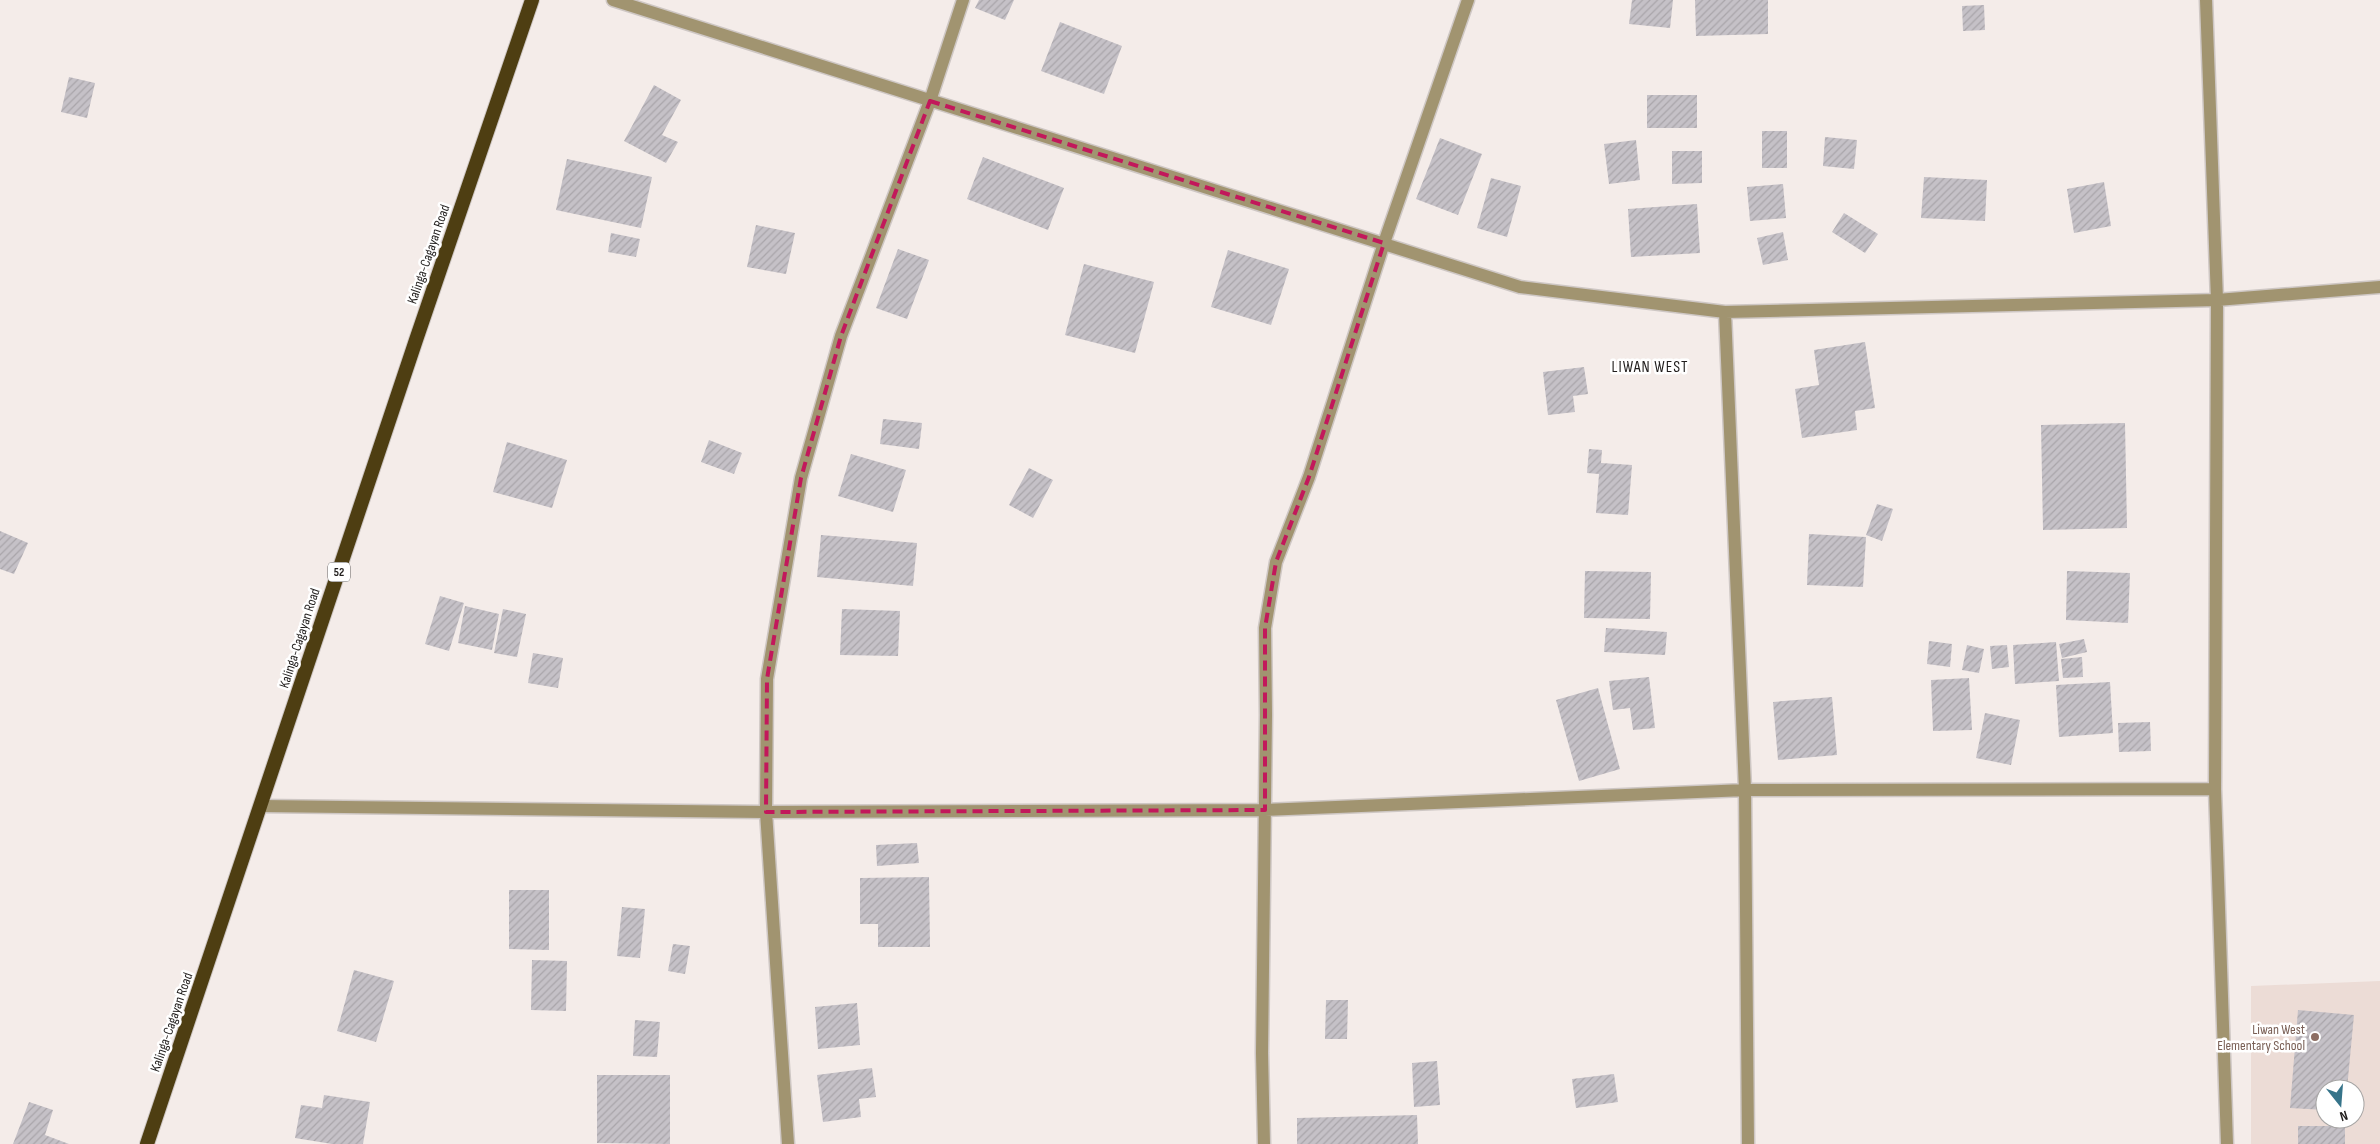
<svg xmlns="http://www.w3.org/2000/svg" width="2380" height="1144" font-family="'Sofia Sans Condensed',sans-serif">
<defs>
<pattern id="building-hatch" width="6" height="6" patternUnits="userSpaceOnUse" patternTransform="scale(1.25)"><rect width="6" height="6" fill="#c5c1c7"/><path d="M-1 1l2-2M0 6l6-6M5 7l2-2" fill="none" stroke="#a9a5aa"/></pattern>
</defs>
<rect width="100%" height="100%" fill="#f4ece9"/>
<path fill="#ecdcd6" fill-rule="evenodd" d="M2380 981V1144H2251V986ZM2325 1089H2355V1119H2325Z"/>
<path fill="url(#building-hatch)" d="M979 0H1014L1005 20 975 8Z
M1632 0H1673L1670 28 1629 24Z
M1695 0H1768V34L1696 36Z
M1984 5 1985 30 1963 31 1962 6Z
M1060 22 1122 46 1104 94 1041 71Z
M69 77 95 83 87 118 61 112Z
M654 85 681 100 662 135 678 142 666 163 624 141Z
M1647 95H1697V128H1647Z
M1762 131H1787V168H1762Z
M1825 137 1857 140 1854 169 1823 166Z
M1440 138 1482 154 1458 215 1416 199Z
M1636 140 1640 180 1609 184 1604 144Z
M1672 151H1702V183L1672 184Z
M983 157 1064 188 1048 230 967 199Z
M567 159 652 177 641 228 556 210Z
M1924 177 1987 180 1985 221 1921 218Z
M1491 178 1521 186 1507 237 1477 228Z
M2104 182 2111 226 2074 233 2067 189Z
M1783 184 1786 218 1750 221 1747 187Z
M1697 204 1700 253 1631 257 1628 209Z
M1844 213 1878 234 1865 253 1832 232Z
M756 225 795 233 786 274 747 267Z
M1783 232 1788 260 1763 265 1757 238Z
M611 233 640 239 636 257 608 252Z
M898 249 929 260 907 319 876 308Z
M1228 250 1289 269 1271 325 1211 307Z
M1084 264 1154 282 1135 353 1065 335Z
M1865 342 1875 408 1855 411 1857 430 1802 438 1795 389 1819 385 1814 350Z
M1584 367 1588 394 1573 396 1575 412 1548 415 1543 372Z
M883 419 922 423 919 449 880 444Z
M2125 423 2127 528 2043 530 2041 425Z
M709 440 742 453 734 474 701 462Z
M507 442 567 460 552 508 493 492Z
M1589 449 1602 450 1601 463 1632 465 1628 515 1596 513 1599 474 1587 473Z
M851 454 906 470 893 512 838 496Z
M1029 468 1053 480 1033 518 1009 505Z
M1877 504 1893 509 1882 541 1866 535Z
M0 531 28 543 14 574 0 569Z
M1809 534 1866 537 1863 587 1807 585Z
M821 535 917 543 913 586 817 577Z
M1585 571 1651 572 1650 619 1584 618Z
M2067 571 2130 573 2128 623 2066 620Z
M440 596 464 603 449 651 425 644Z
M465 606 499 614 492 650 458 643Z
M503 609 526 614 517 657 494 653Z
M842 609 900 611 898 656 840 655Z
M1606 628 1667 632 1665 655 1604 652Z
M2084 639 2087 652 2062 658 2059 644Z
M1929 641 1952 644 1950 667 1927 664Z
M2056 642 2059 681 2015 684 2013 645Z
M1967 645 1984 649 1979 673 1962 670Z
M2007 645 2009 667 1992 669 1990 646Z
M533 653 563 658 558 688 528 683Z
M2082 657 2083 677 2063 678 2061 659Z
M1649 677 1655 728 1633 730 1630 708 1613 710 1609 681Z
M1969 678 1972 730 1933 731 1931 680Z
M2110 682 2113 733 2059 737 2056 685Z
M1598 688 1620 769 1579 781 1556 700Z
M1832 697 1837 755 1778 760 1773 702Z
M1985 713 2020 720 2011 765 1976 758Z
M2150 722 2151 751 2119 752 2118 723Z
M917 843 919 863 877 866 876 845Z
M929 877 930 947H878V924H860V878Z
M509 890H549V950L509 949Z
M622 907 645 909 640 958 617 956Z
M673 944 690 946 685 974 668 971Z
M532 960 567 961 566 1011 531 1010Z
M354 970 394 981 376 1042 337 1031Z
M1326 1000H1348L1347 1039H1325Z
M857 1003 860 1045 818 1049 815 1007Z
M2298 1010 2354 1015 2347 1089H2325V1110L2290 1108Z
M635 1020 660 1022 657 1057 633 1056Z
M1437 1061 1440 1105 1414 1107 1412 1063Z
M872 1068 876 1097 859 1099 861 1117 823 1122 817 1075Z
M1614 1074 1618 1102 1576 1108 1572 1079Z
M597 1075H670V1144L597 1143Z
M324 1095 370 1102 363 1144H332L295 1138 301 1105 322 1108Z
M29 1102 53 1110 45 1135 69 1144H13Z
M1417 1115 1418 1144H1297V1118Z
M2298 1126H2345V1144H2298Z"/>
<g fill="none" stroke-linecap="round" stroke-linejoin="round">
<defs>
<path id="minor" d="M613 0 1520 287 1725 312 2217 300 2380 287
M2206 0 2217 300 2215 789 2227 1144
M1725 312 1745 790 1748 1144
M261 806 766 812 1265 810 1745 790 2215 789
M788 1144 766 812 767 679 801 478 841 336 930 101 963 0
M1264 1144 1262 1053 1266 715 1265 628 1276 562 1309 477 1384 243 1468 0"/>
<path id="trunk" d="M147 1144 416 340 532 0"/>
</defs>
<use href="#minor" stroke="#cec7c4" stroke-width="15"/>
<use href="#trunk" stroke="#cec7c4" stroke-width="16"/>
<use href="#minor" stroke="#a19470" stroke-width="12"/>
<use href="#trunk" stroke="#4e3e12" stroke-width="14"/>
</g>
<path fill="none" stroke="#c2185b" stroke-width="4" stroke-dasharray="10 6" stroke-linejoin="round" d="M930 101 1384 243 1309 477 1276 562 1265 628V810L766 812 767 679 801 478 841 336Z"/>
<circle fill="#8d6e63" stroke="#fff" stroke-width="2" cx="2315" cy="1037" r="5"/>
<g text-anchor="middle" stroke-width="5" stroke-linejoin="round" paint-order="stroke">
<rect fill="#fff" stroke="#636160" stroke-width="1" x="328" y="562.5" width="22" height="19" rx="4"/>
<g font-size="12" font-weight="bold" fill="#201d1c">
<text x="339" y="576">52</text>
</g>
<g font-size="14" fill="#201d1c" stroke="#fff">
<text transform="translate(428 254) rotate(-71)" y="5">Kalinga-Cagayan Road</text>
<text transform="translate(299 638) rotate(-72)" y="5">Kalinga-Cagayan Road</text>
<text transform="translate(171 1022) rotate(-71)" y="5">Kalinga-Cagayan Road</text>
</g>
<g font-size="14" fill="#785e54" stroke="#fff" text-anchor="end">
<text x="2305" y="1034">Liwan West<tspan x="2305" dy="16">Elementary School</tspan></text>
</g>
<g font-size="16" letter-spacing="1" fill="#201d1c" stroke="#fff">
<text x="1650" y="372">LIWAN WEST</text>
</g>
</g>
<g transform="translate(2340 1104) rotate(163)"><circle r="24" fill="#ffffff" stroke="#a6a5a4"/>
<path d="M0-4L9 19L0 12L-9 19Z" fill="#36748a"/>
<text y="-8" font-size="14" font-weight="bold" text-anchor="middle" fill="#201d1c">N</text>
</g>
</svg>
